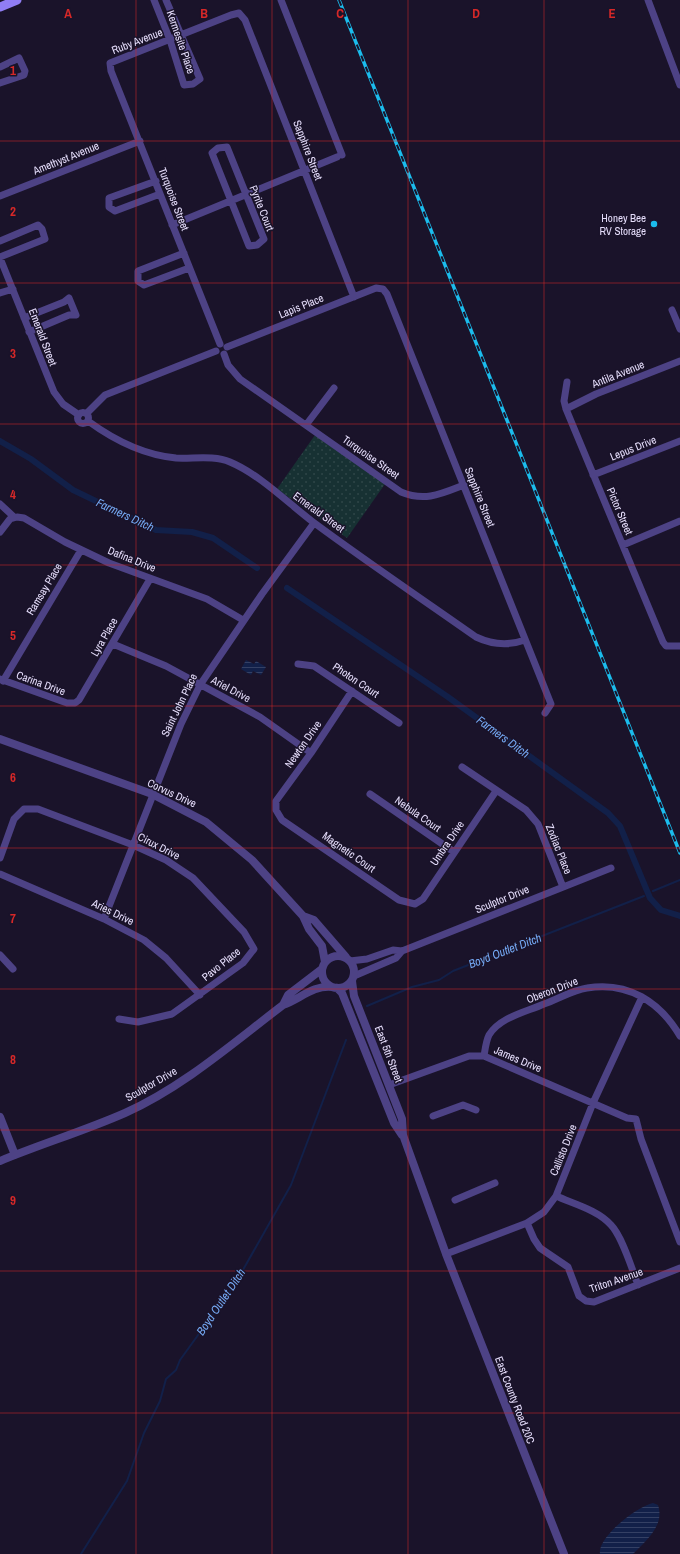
<svg xmlns="http://www.w3.org/2000/svg" width="680" height="1554" font-family="'Archivo Narrow',sans-serif">
<defs>
<pattern id="park-dots" width="8" height="8" patternUnits="userSpaceOnUse"><rect width="8" height="8" fill="#173133"/><path d="M2 2h.1M6 6h.1" fill="none" stroke="#2e4547" stroke-width="1.8" stroke-linecap="round"/></pattern>
<pattern id="water-rules" width="6" height="5" patternUnits="userSpaceOnUse"><rect width="6" height="5" fill="#122049"/><path d="M0 2.5h6" fill="none" stroke="#344064"/></pattern>
</defs>
<rect width="100%" height="100%" fill="#1a132a"/>
<path fill="url(#park-dots)" d="M315 435 385 484 347 538 277 489Z"/>
<path fill="url(#water-rules)" d="M246 660 254 664 256 661 266 667 261 675 253 671 251 675 241 669Z
M653 1503 658 1505C665 1525 646 1541 633 1554H600C597 1537 638 1506 653 1503Z"/>
<g fill="none" stroke-linecap="round" stroke-linejoin="round">
<path stroke="#122049" stroke-width="2" d="M653 891 680 880
M367 1006 412 987 439 980 453 971 644 896
M81 1554 127 1481 144 1433 160 1401 166 1379 176 1370 180 1360 235 1284 291 1185 346 1040"/>
<path stroke="#122049" stroke-width="6" d="M0 441 31 459 73 490 156 530 192 532 213 538 257 568
M287 588 448 697 608 813 620 826 650 898 661 910 680 916"/>
<path stroke="#4d4285" stroke-width="7" d="M154 0 170 40 184 85 193 84 200 79 166 0
M281 0 342 155
M648 0 680 85
M0 67 19 58 25 71 24 75 0 83
M227 147 264 239 257 245 249 246 212 153 218 148Z
M156 181 109 198V207L115 211 160 194
M0 196 140 141
M172 225 337 157
M0 241 38 225 42 229 45 239 0 257
M184 253 138 271V281L144 285 189 268
M0 258 54 392 63 404 79 415
M0 293 13 289
M672 310 680 329
M24 318 64 302 69 298 76 315H69L29 332
M220 344 111 71 110 63 231 15 239 13 245 20 354 297
M227 347 376 288 383 289 387 294 551 704 545 713
M224 354 228 365 240 379 401 492C425 502 441 494 464 485
M567 382 564 401 566 409 663 642 666 646H680
M566 409 596 394 680 361
M77.5 418a5.5 5.5 0 1 1 11 0a5.5 5.5 0 1 1-11 0Z
M87 413 105 395 216 351
M88 421C114 440 144 455 176 458 193 459 214 455 230 462 259 474 288 503 313 522 367 562 422 599 476 637 493 645 508 646 525 640
M306 425 334 388
M593 475 680 441
M0 504 14 517
M0 532 10 519 17 517 24 518 65 542 109 563 207 599 243 620
M623 545 680 521
M113 644 166 666 260 717 311 753
M298 664 314 666 399 723
M0 679 67 703H75L79 700 150 579
M3 681 81 550
M352 691 311 753 276 801V810L282 820 399 900 415 904 423 899 496 791
M462 767 526 810 538 824 563 887
M370 794 454 852
M0 858 14 819 24 809H38L133 845 166 860 193 878 244 932 254 949 243 963 172 1014 138 1022 119 1019
M0 874 104 919 144 940 166 958 200 995
M104 919 181 724 200 685 262 594 314 523
M0 955 13 969
M350 961 367 959 393 950 402 951 611 868
M354 976 396 958 402 951
M484 1056C485 1050 486 1041 489 1035 500 1017 526 1012 544 1004 558 999 573 990 587 988 628 981 660 1002 680 1036
M389 1085 469 1056H484L627 1118 636 1119 641 1139 680 1242
M433 1116 463 1105 476 1110
M556 1196C574 1204 598 1210 611 1225 622 1236 632 1269 638 1285
M455 1200 495 1183
M527 1223 534 1239 540 1248 568 1267 579 1296 586 1301 594 1302 680 1268
M446 1254 527 1223 544 1212 556 1196 593 1103 642 997"/>
<path stroke="#4d4285" stroke-width="8" d="M0 739 152 794 206 822 252 860 303 916 309 929 322 946 325 962
M303 916 314 920 346 957
M322 972a16 16 0 1 1 32 0a16 16 0 1 1-32 0Z
M352 981 354 996 402 1119 403 1135 446 1254 564 1554
M337 988 342 993 394 1123 402 1135
M283 1005 288 995 322 969
M0 1117 15 1155
M0 1161C41 1144 84 1131 125 1113 183 1087 233 1043 283 1005 300 999 313 985 332 987"/>
<path stroke="#907df4" stroke-width="9" d="M0 7 17 0"/>
<defs>
<path id="rail" d="M339 0 680 853"/>
</defs>
<use href="#rail" stroke="#1bbcec" stroke-width="3.5"/>
<use href="#rail" stroke="#1a132a" stroke-width="2" stroke-dasharray="6" stroke-linecap="butt"/>
</g>
<path fill="none" stroke="#d62828" stroke-width="1" stroke-opacity="0.55" d="M136 0V1554M272 0V1554M408 0V1554M544 0V1554M0 141H680M0 283H680M0 424H680M0 565H680M0 706H680M0 848H680M0 989H680M0 1130H680M0 1271H680M0 1413H680"/>
<circle fill="#1bbcec" stroke="#1a132a" stroke-width="1.5" cx="654" cy="224" r="4"/>
<g text-anchor="middle" stroke-width="3" stroke-linejoin="round" paint-order="stroke">
<g font-size="11" fill="#e6defc" stroke="#1a132a">
<text transform="translate(137 41) rotate(-21)" y="4">Ruby Avenue</text>
<text transform="translate(181 42) rotate(71)" y="4">Kermesite Place</text>
<text transform="translate(308 150) rotate(69)" y="4">Sapphire Street</text>
<text transform="translate(66 158) rotate(-22)" y="4">Amethyst Avenue</text>
<text transform="translate(174 199) rotate(69)" y="4">Turquoise Street</text>
<text transform="translate(262 208) rotate(68)" y="4">Pyrite Court</text>
<text transform="translate(301 306) rotate(-22)" y="4">Lapis Place</text>
<text transform="translate(43 337) rotate(69)" y="4">Emerald Street</text>
<text transform="translate(618 374) rotate(-22)" y="4">Antila Avenue</text>
<text transform="translate(633 448) rotate(-22)" y="4">Lepus Drive</text>
<text transform="translate(371 457) rotate(35)" y="4">Turquoise Street</text>
<text transform="translate(480 497) rotate(68)" y="4">Sapphire Street</text>
<text transform="translate(620 511) rotate(67)" y="4">Pictor Street</text>
<text transform="translate(319 512) rotate(36)" y="4">Emerald Street</text>
<text transform="translate(132 559) rotate(22)" y="4">Dafina Drive</text>
<text transform="translate(44 589) rotate(-59)" y="4">Ramsay Place</text>
<text transform="translate(104 637) rotate(-60)" y="4">Lyra Place</text>
<text transform="translate(356 680) rotate(34)" y="4">Photon Court</text>
<text transform="translate(41 683) rotate(20)" y="4">Carina Drive</text>
<text transform="translate(231 689) rotate(28)" y="4">Ariel Drive</text>
<text transform="translate(179 705) rotate(-64)" y="4">Saint John Place</text>
<text transform="translate(303 744) rotate(-55)" y="4">Newton Drive</text>
<text transform="translate(172 793) rotate(25)" y="4">Corvus Drive</text>
<text transform="translate(418 814) rotate(35)" y="4">Nebula Court</text>
<text transform="translate(447 843) rotate(-56)" y="4">Umbra Drive</text>
<text transform="translate(159 846) rotate(27)" y="4">Cirux Drive</text>
<text transform="translate(559 849) rotate(68)" y="4">Zodiac Place</text>
<text transform="translate(349 852) rotate(35)" y="4">Magnetic Court</text>
<text transform="translate(502 899) rotate(-22)" y="4">Sculptor Drive</text>
<text transform="translate(113 912) rotate(26)" y="4">Aries Drive</text>
<text transform="translate(221 964) rotate(-39)" y="4">Pavo Place</text>
<text transform="translate(552 990) rotate(-21)" y="4">Oberon Drive</text>
<text transform="translate(389 1054) rotate(69)" y="4">East 5th Street</text>
<text transform="translate(518 1059) rotate(23)" y="4">James Drive</text>
<text transform="translate(151 1084) rotate(-30)" y="4">Sculptor Drive</text>
<text transform="translate(563 1150) rotate(-68)" y="4">Callisto Drive</text>
<text transform="translate(616 1280) rotate(-19)" y="4">Triton Avenue</text>
<text transform="translate(515 1400) rotate(69)" y="4">East County Road 20C</text>
</g>
<g font-size="11" fill="#e6defc" stroke="#1a132a" text-anchor="end">
<text x="646" y="222">Honey Bee<tspan x="646" dy="13">RV Storage</tspan></text>
</g>
<g font-size="12" font-style="italic" fill="#75a9f4" stroke="#1a132a">
<text transform="translate(125 515) rotate(25)" y="4">Farmers Ditch</text>
<text transform="translate(503 737) rotate(36)" y="4">Farmers Ditch</text>
<text transform="translate(505 951) rotate(-21)" y="4">Boyd Outlet Ditch</text>
<text transform="translate(221 1302) rotate(-56)" y="4">Boyd Outlet Ditch</text>
</g>
</g>
<g font-size="13" text-anchor="middle" font-weight="bold" fill="#d62828" stroke="#1a132a" stroke-width="3" stroke-linejoin="round" paint-order="stroke">
<text x="68" y="18">A</text>
<text x="204" y="18">B</text>
<text x="340" y="18">C</text>
<text x="476" y="18">D</text>
<text x="612" y="18">E</text>
<text x="13" y="75">1</text>
<text x="13" y="216">2</text>
<text x="13" y="358">3</text>
<text x="13" y="499">4</text>
<text x="13" y="640">5</text>
<text x="13" y="782">6</text>
<text x="13" y="923">7</text>
<text x="13" y="1064">8</text>
<text x="13" y="1205">9</text>
</g>
</svg>
